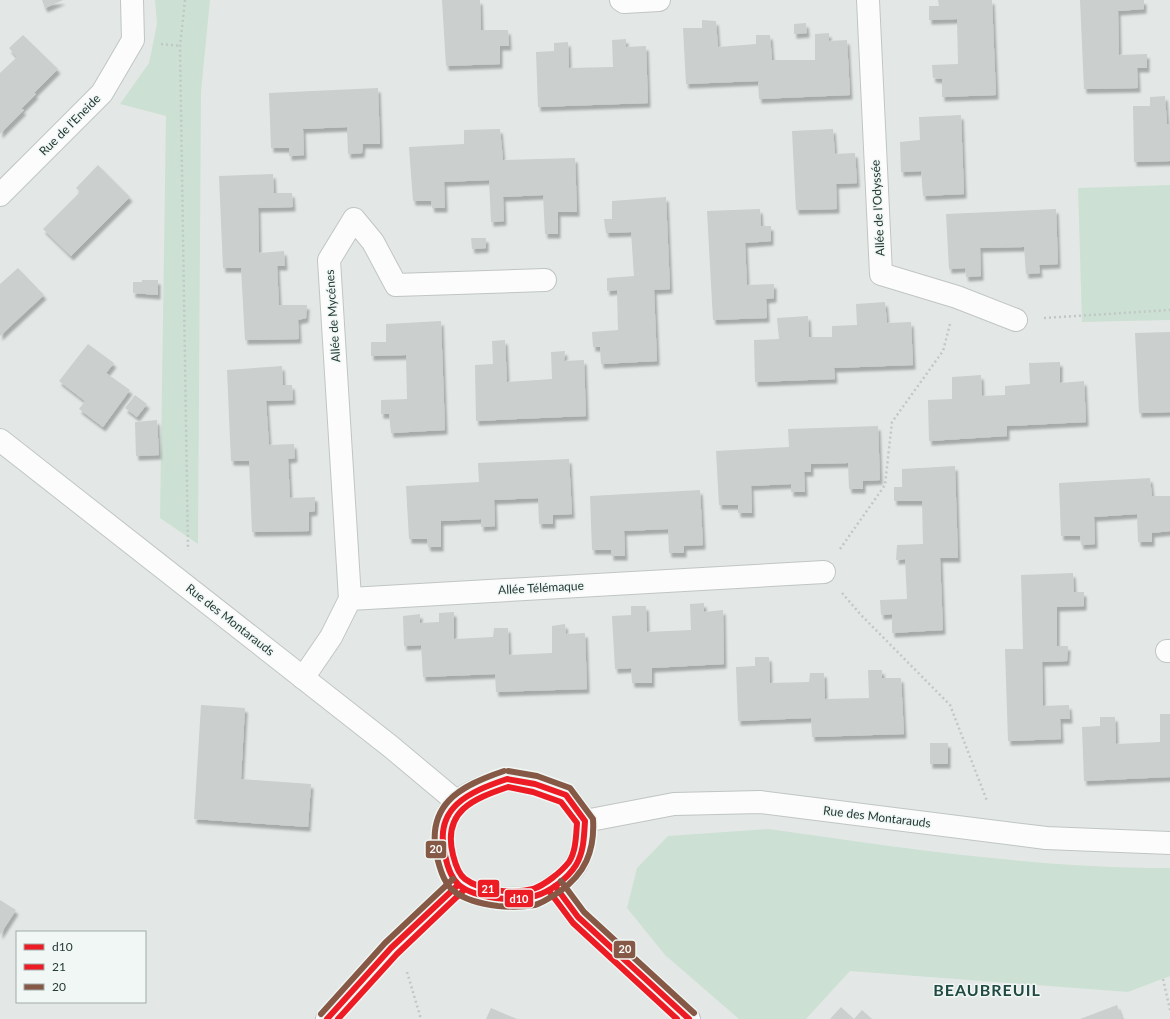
<svg xmlns="http://www.w3.org/2000/svg" width="1170" height="1019" font-family="Lato,sans-serif">
<defs>
<filter id="shadow"><feDropShadow dx="2.5" dy="4.5" stdDeviation="1" flood-color="#0004"/></filter>
</defs>
<rect width="100%" height="100%" fill="#e3e8e6"/>
<path fill="#cde0d4" d="M155 0H210L201 92 198 544 160 518 166 116 120 104 149 63 157 24Z
M1170 185V320L1082 322 1078 188Z
M769 829C902 848 1035 868 1170 868V976L1128 992 850 971 806 1019H739L665 955 627 908 637 868 668 836Z"/>
<path fill="#cbcfce" filter="url(#shadow)" d="M42 0H63L45 8Z
M442 0H480L481 30H508L509 46H500V64L446 66Z
M938 0H992L996 95 942 97V79L933 78 932 65 958 64 957 19 929 20V6H939Z
M1080 0H1144V9L1118 11 1119 55 1147 54V68H1137L1138 88 1084 89Z
M702 20 716 21 718 47 756 44V35H770L772 60H815V34L829 33V41L847 40 850 95 759 99 758 81 686 84 683 28H702Z
M806 23 807 33 794 34V24Z
M23 35 58 69 34 93 36 94 21 109 24 110 0 134V73L17 57 9 48Z
M626 39V47L646 46 648 103 538 107 536 52 554 51V43L568 42 569 68 613 67 612 40Z
M378 88 380 144H363L362 153 348 154 347 127 303 129 304 155 289 156V148H271L269 93Z
M1165 96 1167 124H1170V161L1134 162 1133 106H1150V97Z
M961 115 964 194 923 196 921 171 901 172 900 142 920 140 919 117Z
M500 129 503 160 575 158 577 212H558V234H545L543 195 503 197 504 221 491 222 489 180 444 182 445 208H432L431 201H413L409 147 464 144V130Z
M833 129 835 154 855 153 857 183 836 184 837 209 796 210 792 131Z
M98 165 130 197 71 256 43 229 80 192 76 188Z
M273 174 274 193H292L293 207 258 208 259 253 284 251 285 266H277L279 305H307L306 318 298 320 299 339 245 340 241 268H223L219 176Z
M666 197 670 289 654 290 657 361 601 364 600 347H593L592 332 618 330 617 290 607 291V278L634 276 631 232 606 233 604 219H612V201Z
M760 209 761 226H771V241L745 243 747 285 774 284V298L766 299 767 318 713 320 707 211Z
M1056 209 1058 264 1039 265 1040 273 1026 274 1024 247 980 248 981 276 966 277 965 268 949 269 946 214Z
M471 238H486V248L472 249Z
M18 268 44 295 0 336V284Z
M142 280H158V295L133 293V282H142Z
M885 302 887 323 911 322 913 365 834 368 835 379 755 382 754 340 779 339 777 318 808 316 809 337H832V326L857 325 856 304Z
M441 321 445 430 391 433 389 414H381V400L407 399 406 355 371 356V342H386V324Z
M1170 332V412L1139 413 1135 333Z
M505 340 507 382 552 379 551 352 565 351 564 361 584 360 586 416 476 421 475 365 493 364 492 341Z
M88 344 114 363 106 373 130 390 103 427 79 409 85 401 59 381Z
M1060 362V383L1084 381 1086 422 1007 426V436L929 441 928 400 952 399V377L981 375 982 396 1005 395V386L1030 384 1029 363Z
M282 366 283 385H292L293 400 266 401 269 445 294 444 295 458 288 459 290 498 315 497V511L309 512V531L252 532 249 461H231L227 370Z
M135 395 147 404 137 417 125 408Z
M157 420 159 455 136 456 135 422Z
M878 426 880 480 863 481V489H849L848 463 811 464V472H804L805 492H791V484L751 486 752 513H738V505H719L716 451 789 447 788 429Z
M569 459 572 514 553 515V524H539L538 498 494 500 495 526 481 527V519L441 521V547H428L427 539H409L406 486 479 482 478 463Z
M955 466 958 558H940L943 630 892 633V614L881 615 880 600 907 599 905 559 896 560 897 545 923 544 922 501H894V487H902V469Z
M1150 478 1152 496H1170V531L1152 533V542H1138L1137 514 1094 517 1095 544 1081 545 1080 536H1061L1059 483Z
M700 490 703 545 684 546V553H669L668 529 624 531 625 556H611V550H592L590 496Z
M1073 573 1074 592H1084V606L1057 607V646H1068L1067 661 1042 662 1043 706 1069 705 1070 719H1060L1061 739 1008 741 1005 649H1023L1021 575Z
M704 603V612L723 610 724 664 652 668V683H632L631 668 615 669 612 616 631 615V606H646L647 632 691 630 690 604Z
M454 612V639L493 637 494 628H508L509 655 552 653V626L565 624 566 634 585 633 587 689 496 692 495 674 423 677 421 645 404 646 403 616 420 614V623L439 622V613Z
M755 657H769L770 683 809 682 810 673H824L825 699 869 698 868 670H882V678H901L904 734 812 737 811 718 738 721 736 667 755 666Z
M201 705 245 708 241 779 311 784 308 827 194 819Z
M1160 714H1170V777L1084 781 1082 727 1100 726V717H1115L1116 744 1160 742Z
M930 743H948V764H930Z
M0 900 16 910 0 935Z
M1117 1005 1122 1019H1080Z
M841 1007 854 1019 862 1010 872 1019H830Z
M491 1008 517 1019H486Z"/>
<g fill="none" stroke-linecap="round" stroke-linejoin="round">
<defs>
<path id="street" d="M621 0 624 2 659 0
M868 0 881 274 957 297 1016 320
M0 195 102 93 133 40 132 0
M350 599 329 260 354 219 373 242 396 285 545 280
M1167 651H1170
M303 678 331 637 350 599 824 572
M585 821 674 804 760 802 1046 838 1170 843
M327 1019 391 948 458 885"/>
<path id="secondary" d="M0 440 390 746 457 802
M507 779 535 784 566 795 585 821C584 836 584 851 576 865 570 875 544 895 533 897 513 901 475 898 459 885 451 878 446 862 444 852 437 802 467 792 507 779Z
M555 886 578 917 689 1019"/>
</defs>
<use href="#street" stroke="#c0c5c3" stroke-width="24"/>
<use href="#secondary" stroke="#c0c6c3" stroke-width="24"/>
<path stroke="#c0c8c6" stroke-width="2.5" stroke-dasharray="2 3" stroke-linecap="butt" d="M185 0 180 46 188 550
M161 44 180 46
M1044 318 1170 310
M840 549 885 485 892 422 943 351 950 324
M842 593 862 616 950 705 987 801
M407 972 421 1019
M1163 979 1170 1010"/>
<use href="#street" stroke="#fbfcfb" stroke-width="22"/>
<use href="#secondary" stroke="#fbfcfb" stroke-width="22"/>
<defs>
<path id="bus-1" d="M507 779 535 784 566 795 585 821C584 836 584 852 576 865 568 878 550 892 535 896 516 903 475 898 459 885 451 878 447 865 445 855 433 807 469 792 507 779Z
M555 886 578 917 689 1019
M327 1019 391 948 458 885"/>
<path id="bus-2" d="M508 787 533 792 561 802 577 823C576 836 576 851 569 862 561 872 545 885 533 889 514 894 481 891 465 879 458 874 455 863 453 855 442 811 473 799 508 787Z
M549 891 573 923 677 1019
M338 1019 397 954 463 891"/>
<path id="bus-3" d="M504 771C460 786 423 805 438 861 441 872 445 885 455 892 467 901 483 904 498 906 510 907 523 907 535 905 543 903 551 897 559 892 585 874 595 851 593 819L570 788 537 776 508 771
M561 881 584 912 694 1013
M321 1014 385 943 453 879"/>
</defs>
<use href="#bus-1" stroke="#f1f7f5" stroke-width="9"/>
<use href="#bus-2" stroke="#f1f7f5" stroke-width="9"/>
<use href="#bus-3" stroke="#f1f7f5" stroke-width="9"/>
<use href="#bus-1" stroke="#ed1c24" stroke-width="6"/>
<use href="#bus-2" stroke="#ed1c24" stroke-width="6"/>
<use href="#bus-3" stroke="#855946" stroke-width="6"/>
</g>
<g text-anchor="middle" stroke-width="3" stroke-linejoin="round" paint-order="stroke">
<g font-size="12" fill="#233a35" stroke="#f1f7f5">
<text transform="translate(70 125) rotate(-45)" y="4">Rue de l'Eneide</text>
<text transform="translate(878 208) rotate(-93)" y="4">Allée de l'Odyssée</text>
<text transform="translate(333 316) rotate(-94)" y="4">Allée de Mycénes</text>
<text transform="translate(541 588) rotate(-3)" y="4">Allée Télémaque</text>
<text transform="translate(230 620) rotate(38)" y="4">Rue des Montarauds</text>
<text transform="translate(877 817) rotate(7)" y="4">Rue des Montarauds</text>
</g>
<g font-size="16" font-weight="bold" letter-spacing="1" fill="#204a42" stroke="#f1f7f5">
<text x="987" y="996">BEAUBREUIL</text>
</g>
</g>
<g stroke="#f1f7f5" stroke-width="1.5">
<rect x="425" y="840" width="22" height="19" rx="4" fill="#855946"/>
<rect x="477" y="879" width="23" height="19" rx="4" fill="#ed1c24"/>
<rect x="504" y="889" width="30" height="19" rx="4" fill="#ed1c24"/>
<rect x="613" y="940" width="23" height="19" rx="4" fill="#855946"/>
</g>
<g font-size="11" text-anchor="middle" font-weight="bold" fill="#fff">
<text x="436" y="853">20</text>
<text x="488" y="893">21</text>
<text x="519" y="903">d10</text>
<text x="625" y="953">20</text>
</g>
<rect x="16" y="931" width="130" height="72" fill="#f1f7f5" stroke="#9faba8"/>
<rect x="24" y="944" width="20" height="6" fill="#ed1c24" stroke="#9faba8"/>
<text x="52" y="951" font-size="12" fill="#233a35">d10</text>
<rect x="24" y="964" width="20" height="6" fill="#ed1c24" stroke="#9faba8"/>
<text x="52" y="971" font-size="12" fill="#233a35">21</text>
<rect x="24" y="984" width="20" height="6" fill="#855946" stroke="#9faba8"/>
<text x="52" y="991" font-size="12" fill="#233a35">20</text>
</svg>
